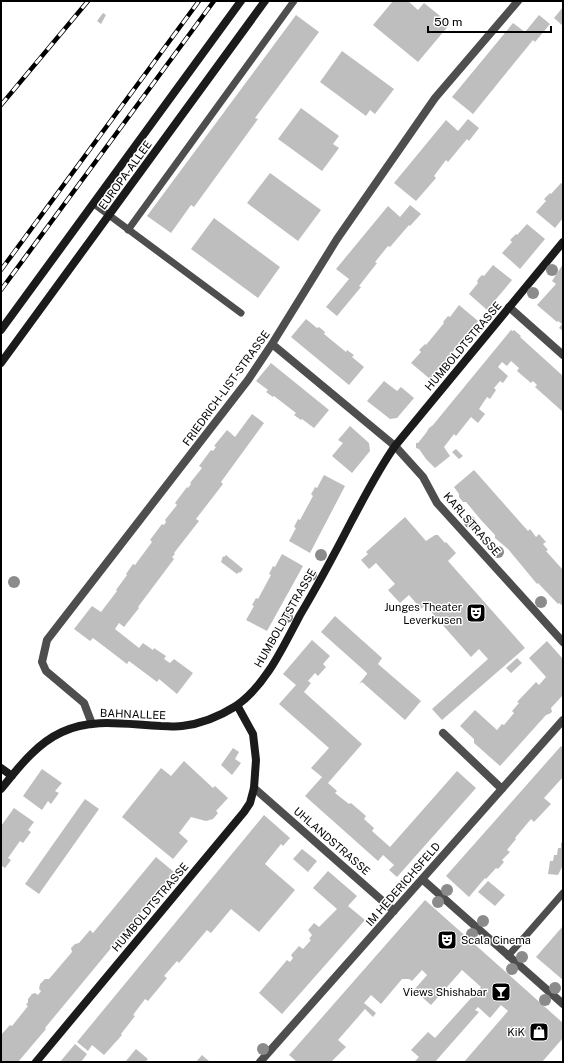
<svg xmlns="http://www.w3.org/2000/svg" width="564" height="1063" font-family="'Public Sans',sans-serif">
<rect width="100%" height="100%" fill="#fff"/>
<path fill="#bebebe" d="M393 1H408L418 10 424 3 450 24 418 62 373 25Z
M563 7V26L554 18Z
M103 13 106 15 101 24 97 21Z
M296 15 319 32 255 118 258 119 194 207 191 205 171 233 147 216Z
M539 15 550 24 535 42 533 40 473 114 452 97 513 23 525 32Z
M342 51 394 89 375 114 370 110 366 116 320 82Z
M301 108 339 136 333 144 339 148 322 171 278 139Z
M468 119 479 128 469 141 467 139 448 162 446 160 434 176 436 178 416 201 394 183 446 120 458 131Z
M270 173 321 210 298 241 247 203Z
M561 183 563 184V218L555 228 536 212 546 201 544 199 550 193 551 194Z
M410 205 421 214 410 226 409 225 390 247 388 246 375 262 377 263 359 286 361 287 337 316 326 307 349 279 336 269 388 206 400 217Z
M214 218 280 267 258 298 191 249Z
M527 224 545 239 520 269 502 253 512 242 510 240 516 234 517 235Z
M563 264V331L559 328 562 324 558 321 557 322 537 305 556 284 552 281Z
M493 265 512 280 487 310 469 294 478 283 477 281 479 278 482 275 484 276Z
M459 305 478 321 430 379 411 363 421 352 419 350 425 344 426 345 444 323 443 322 448 316 450 317Z
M306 319 317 328 319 327 325 332 324 334 346 352 347 350 354 355 352 357 364 367 349 385 291 337Z
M511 330 513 331 514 330 521 336 520 337 563 376V412L535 387 537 385 533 381 531 383 517 371 519 368 511 361 507 366 502 362 498 367 508 376 503 383 500 381 494 388 496 390 490 399 487 397 479 409 485 414 478 423 471 417 456 436 454 434 444 447 450 456 435 468 426 459 419 449 416 448V443H418L426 433 429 428 433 425Z
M271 363 329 410 314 428 302 419 301 420 294 415 296 413 274 396 273 397 266 392 268 390 256 381Z
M384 381 397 391 401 387 414 398 397 418 390 419 367 401Z
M252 414 264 423 221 482 223 484 196 519 199 521 174 553 175 554 172 557 174 559 138 607 139 608 124 627 119 623 115 629 139 648 143 643 153 650 154 648 166 656 164 659 170 663 174 659 193 673 177 694 159 679 157 682 129 661 127 664 93 638 90 641 74 629 92 606 101 612 117 591 116 590 127 575 126 574 133 564 135 565 152 542 150 540 162 524 164 525 166 522 165 520 177 505 175 503 187 487 188 488 191 484 190 483 202 468 199 466 211 450 213 451 216 447 214 446 227 430 235 437Z
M350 426 369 443 370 451 352 473 332 456 343 443 338 440Z
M456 449 463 456 459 459 452 452Z
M474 470 528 531 530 529 536 537 539 534 546 542 543 544 548 550 546 551 563 570V606L559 603 558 604 538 583 537 584 508 549 495 538V535L481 520 466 502H463L459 497V494L454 487Z
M324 475 345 486 310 553 289 541 296 528 294 527 298 519 300 520 313 496 311 494 313 491 315 487 317 488Z
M405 517 426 541 435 535H438L445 543 446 542 456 553 448 561 525 648 442 720 432 709 488 659 479 649 471 657 425 605 421 609 409 595 400 603 388 590 395 584 376 563 369 569 361 560 368 554 366 552Z
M282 554 303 566 267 631 246 620 254 606 252 605 256 598 258 599 271 575 269 574 273 566 275 567Z
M226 555 243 569 240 573 239 572 237 574 221 562 223 556 224 557Z
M335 616 382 658 378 664 421 701 405 720 362 682 359 684 367 674V673L321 632Z
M312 640 330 656 323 664 326 667 318 676 315 673 308 681 311 683 304 692 362 744 328 783 337 791 335 793 349 804 351 803 366 816 364 819 374 828 372 831 390 847 457 771 476 788 397 877 389 870 394 865 383 855 378 861 305 796 322 777 311 768 329 748 279 704 296 685 283 674Z
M547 641 563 659V695L551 708 552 712 549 714 546 715 500 766 474 743V739L460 726 475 710 497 730 502 724 504 725 514 713 512 711 519 703 517 702 536 682 539 685 546 677 529 658Z
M517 658 522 663 511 673 506 668Z
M561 746 563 748V777L544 798 551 804 534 822 531 819 515 838 516 839 507 850 510 852 502 860 504 862 498 869 496 868 486 879 485 878 469 897 446 876Z
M233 748 239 752 235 759 241 763 232 775 221 765Z
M184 761 213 788 215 786 228 798 216 811 218 813 213 819 206 821 191 817 179 833 188 841 173 859 122 817 161 768 171 776Z
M42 769 62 783 55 791 59 793 51 804 48 801 42 810 23 796Z
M85 799 99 809 39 894 25 884Z
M14 808 34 822 28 830 31 832 23 843 20 841 8 858 11 860 5 868 2 866 1 867V826Z
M264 815 290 838 283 846 281 844 265 864 295 890 259 932 231 909 211 933 207 930 179 963 177 961 164 976 167 978 148 1001 145 999 133 1015 135 1016 121 1034 122 1035 104 1055 92 1045 88 1051 77 1042Z
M563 842V865L558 875 548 874 550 861H553L554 855H557L558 848H561V843Z
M302 849 317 861 308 872 293 859Z
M156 857 174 872 45 1028 46 1029 18 1062H1V1035L10 1025 12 1026 28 1006 26 1005 28 1002V999L32 994 35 993 38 995 41 991 39 989 40 984 45 979H49L72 952 71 948 75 944 79 943 90 930 93 933Z
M328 871 357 896 348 906 365 920 282 1014 259 993 287 960 290 962 293 958 291 955 299 946 303 949 311 940 309 939 312 935 308 930 314 923 319 927 337 909 313 888Z
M488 881 505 895 495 906 478 892Z
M425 900 563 1023V1038L542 1062H464L508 1011 501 1005 490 1018 478 1007 475 1010 479 1012 435 1062H414L419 1057 411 1050 428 1032 435 1038 481 987 462 970 431 1005 414 990 427 975 422 970 412 981 409 979H402L381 1004 371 995 364 1003 376 1013 373 1017 365 1009 338 1040 346 1047 331 1062H297L289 1055Z
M563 926V980L536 957Z
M75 1044 87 1054 81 1062H60Z
M136 1049 148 1059 145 1062H125Z
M202 1055 210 1062H196Z"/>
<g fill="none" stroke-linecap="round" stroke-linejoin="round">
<path stroke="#4e4e4e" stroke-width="7" d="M94 204 241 313
M128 230 294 1
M508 956 563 893"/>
<path stroke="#4e4e4e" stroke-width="8" d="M509 307 563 355
M272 344 395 446 423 477 437 503 563 642
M92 724 84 703 46 671 42 662 47 640 248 380 272 344 337 239 435 98 518 1
M443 733 502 789
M254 788 394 911
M422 879 563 1004
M260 1062 563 720"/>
<path stroke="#1b1b1b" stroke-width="8" d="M1 330 241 1
M1 363 265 1
M1 768 12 776
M1 789C19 767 36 744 62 732 93 717 129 725 161 726 168 726 175 727 182 726 201 724 220 716 236 706 266 685 283 647 300 615 318 585 335 553 351 522 365 496 378 470 395 446L563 242
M36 1062 244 812 250 803 254 788 256 760 253 734 237 705"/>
<defs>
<path id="rail" d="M1 105 88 1
M1 270 199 1
M1 290 214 1"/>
</defs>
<use href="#rail" stroke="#000" stroke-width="4.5"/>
<use href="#rail" stroke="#fff" stroke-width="3" stroke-dasharray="9" stroke-linecap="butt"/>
</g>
<g fill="#8b8b8b">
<circle cx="552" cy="270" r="6"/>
<circle cx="533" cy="293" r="6"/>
<circle cx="470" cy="522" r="6"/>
<circle cx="498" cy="552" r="6"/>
<circle cx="321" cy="555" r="6"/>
<circle cx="311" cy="575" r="6"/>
<circle cx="14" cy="582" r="6"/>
<circle cx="541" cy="602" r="6"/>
<circle cx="287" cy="617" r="6"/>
<circle cx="447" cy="890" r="6"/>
<circle cx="438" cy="902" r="6"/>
<circle cx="483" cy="921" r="6"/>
<circle cx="472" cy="934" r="6"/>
<circle cx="522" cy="957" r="6"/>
<circle cx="512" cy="969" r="6"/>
<circle cx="555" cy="988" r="6"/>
<circle cx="545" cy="1000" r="6"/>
<circle cx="263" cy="1049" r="6"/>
</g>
<defs>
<symbol id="theatre-square" viewBox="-11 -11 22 22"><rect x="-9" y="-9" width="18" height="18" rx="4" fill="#000" stroke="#fff"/><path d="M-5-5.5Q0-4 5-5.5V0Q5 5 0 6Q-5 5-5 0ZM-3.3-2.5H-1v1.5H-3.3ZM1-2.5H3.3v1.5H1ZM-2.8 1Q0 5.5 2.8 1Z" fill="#fff"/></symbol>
<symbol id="bar-square" viewBox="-11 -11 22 22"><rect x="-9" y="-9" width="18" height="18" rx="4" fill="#000" stroke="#fff"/><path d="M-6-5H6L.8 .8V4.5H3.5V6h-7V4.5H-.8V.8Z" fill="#fff"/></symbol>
<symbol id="shop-square" viewBox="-11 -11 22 22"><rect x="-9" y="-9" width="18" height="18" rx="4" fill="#000" stroke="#fff"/><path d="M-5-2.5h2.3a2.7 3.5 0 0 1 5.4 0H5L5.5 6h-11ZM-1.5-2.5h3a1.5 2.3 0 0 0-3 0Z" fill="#fff"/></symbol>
</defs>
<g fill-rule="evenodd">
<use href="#theatre-square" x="465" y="602" width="22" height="22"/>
<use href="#theatre-square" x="436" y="929" width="22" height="22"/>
<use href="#bar-square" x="490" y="981" width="22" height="22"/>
<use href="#shop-square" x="528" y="1021" width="22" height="22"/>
</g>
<g text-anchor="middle" stroke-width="3" stroke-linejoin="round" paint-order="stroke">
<g font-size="11" fill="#000" stroke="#fff">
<text transform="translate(125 175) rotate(-54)" y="4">EUROPA-ALLEE</text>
<text transform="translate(463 346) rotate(-50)" y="4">HUMBOLDTSTRASSE</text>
<text transform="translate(226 388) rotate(-54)" y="4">FRIEDRICH-LIST-STRASSE</text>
<text transform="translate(472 524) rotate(49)" y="4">KARLSTRASSE</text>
<text transform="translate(285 618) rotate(-60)" y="4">HUMBOLDTSTRASSE</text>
<text transform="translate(133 714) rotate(2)" y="4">BAHNALLEE</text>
<text transform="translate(332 841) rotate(41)" y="4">UHLANDSTRASSE</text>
<text transform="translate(403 884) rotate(-49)" y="4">IM HEDERICHSFELD</text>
<text transform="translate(150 907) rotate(-50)" y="4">HUMBOLDTSTRASSE</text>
</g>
<g font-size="11" fill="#000" stroke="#fff" text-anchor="end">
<text x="462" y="611">Junges Theater<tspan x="462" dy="13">Leverkusen</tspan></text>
<text x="461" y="944" text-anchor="start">Scala Cinema</text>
<text x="487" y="996">Views Shishabar</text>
<text x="525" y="1036">KiK</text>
</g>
</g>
<rect width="564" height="1063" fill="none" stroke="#000000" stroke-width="4"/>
<path d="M428 26v6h123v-6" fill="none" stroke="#000000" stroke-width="2"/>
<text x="434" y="26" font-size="12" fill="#000000" stroke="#ffffff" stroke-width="3" paint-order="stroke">50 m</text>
</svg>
